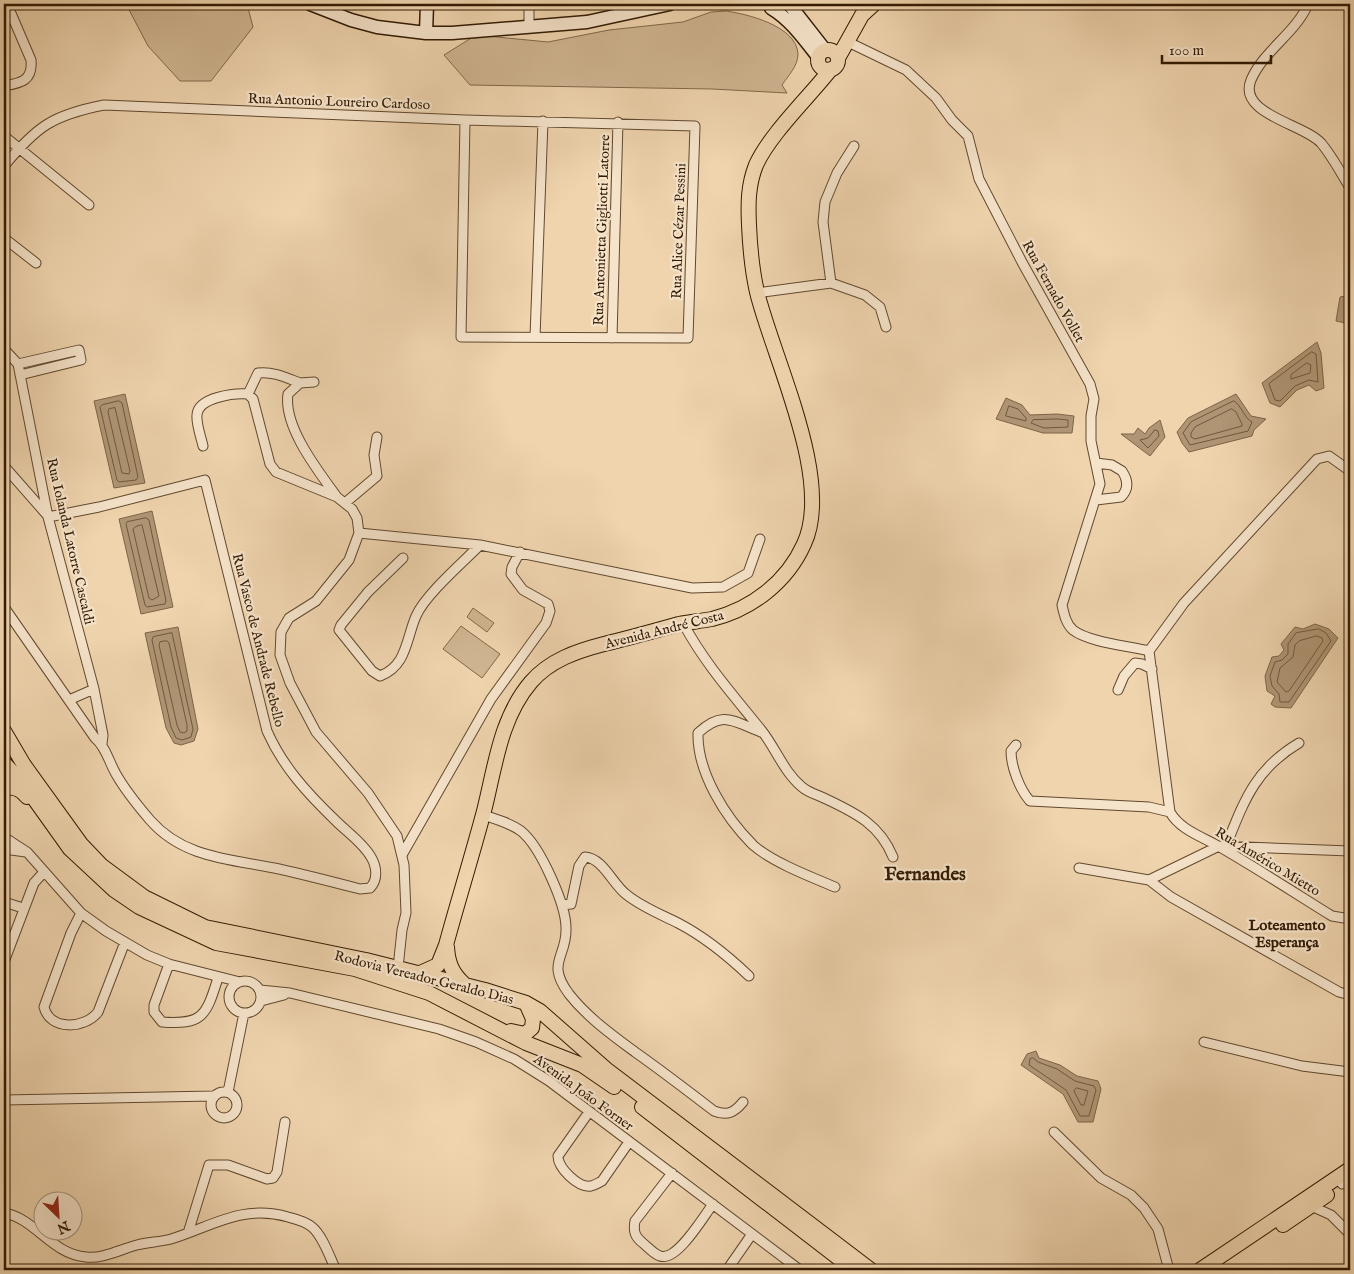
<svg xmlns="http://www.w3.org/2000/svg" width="1354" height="1274" font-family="'IM FELL English',serif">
<rect width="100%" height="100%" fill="#efd4ae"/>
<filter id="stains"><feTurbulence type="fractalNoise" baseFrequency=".004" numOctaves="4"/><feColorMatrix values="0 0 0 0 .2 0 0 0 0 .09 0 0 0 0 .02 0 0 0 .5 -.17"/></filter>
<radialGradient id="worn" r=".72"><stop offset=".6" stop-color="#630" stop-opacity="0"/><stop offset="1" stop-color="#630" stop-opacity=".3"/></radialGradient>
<path fill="#cfb591" stroke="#80684a" d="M126 4H247L253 27 211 81H180L148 46Z
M726 11C747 14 797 26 798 54 798 66 788 76 782 85L787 93 712 89 470 85 444 55 476 35 548 42 609 30 683 22 711 12Z
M473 608 494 623 487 632 467 617Z
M461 626 500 654 482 678 443 649Z"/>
<path fill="#af9574" stroke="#7d6447" d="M1350 295V324L1336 321 1340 297Z
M1317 342 1321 353 1324 388 1316 391 1309 385 1297 390 1280 407 1270 403 1262 383Z
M125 394 145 483 114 488 94 401Z
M1236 394 1251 416 1266 419 1254 430 1252 436 1189 452 1182 443 1177 432 1188 418Z
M1006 398 1022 405 1030 415 1057 414 1074 416 1072 433H1043L996 419Z
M1160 420 1165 437 1150 456 1121 434H1134L1138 428 1145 434 1149 428Z
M152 511 173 607 141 614 119 519Z
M1315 624 1329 629 1338 638 1291 708 1275 707 1271 704 1275 696 1267 691 1265 676 1272 657 1279 656 1284 650 1281 644 1295 627 1303 629Z
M178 627 198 729 194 741 181 745 174 743 166 728 145 633Z
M1036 1051 1039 1058 1060 1065 1077 1076 1098 1081 1101 1089 1093 1122H1078L1063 1094 1021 1065 1027 1054Z"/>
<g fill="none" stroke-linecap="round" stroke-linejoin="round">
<path stroke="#70583c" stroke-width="1" d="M1312 352 1316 354 1318 382 1309 380 1295 386 1280 401 1275 400 1269 384Z
M1307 363 1311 365 1310 373 1291 379V375Z
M119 401 122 403 138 477 136 480 119 482 117 480 100 407 102 405Z
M1234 401C1242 406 1244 418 1252 422L1248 431 1190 445 1183 433 1191 422Z
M1009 406 1018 409 1026 418V421L1006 416Z
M115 408 130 471 129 474 122 473 108 412 109 409Z
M1232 409 1236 412 1242 424V426L1195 439 1191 437V433L1195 427Z
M1057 419 1068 420V427L1044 428 1031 423 1033 420Z
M1155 430 1158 431 1159 436 1148 448 1140 440 1148 438Z
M146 518 149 520 166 601 165 604 147 607 145 605 126 524 127 522Z
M142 525 159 596 152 600 149 598 133 529 135 527Z
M1319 629 1326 633 1331 641 1289 702H1280L1279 694 1272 686 1270 676 1275 662 1282 660 1288 654V644L1296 633Z
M172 633 193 729 191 737 182 740 176 738 171 727 152 640 153 637Z
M1317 636 1322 638 1323 641 1289 691 1286 692 1277 682 1280 668 1293 657 1295 645 1299 641Z
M167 641 169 643 187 725V731L184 733 180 732 177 725 159 645 160 642Z
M1033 1058 1038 1062 1057 1069 1075 1081 1094 1086 1096 1090 1089 1116H1080L1066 1090 1029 1065 1030 1059Z
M1077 1088 1088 1091 1084 1105H1081L1074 1091Z"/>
<defs>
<path id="street" d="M1308 4C1296 33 1264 50 1251 80 1237 114 1304 124 1321 143 1332 156 1341 173 1350 188
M529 27V4
M846 41 906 70 936 98 952 120 968 136 979 179 1023 264 1090 384 1094 399 1091 416V441L1100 484 1062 605C1064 614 1066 624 1073 630 1088 642 1129 646 1149 651
M4 86C21 83 33 81 31 60L7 4
M4 136 89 205
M4 166C37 126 53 115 104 105L465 120 695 126 688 338 461 337 465 120
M4 238 36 263
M831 283 823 222 825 202 837 173 854 146
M757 293 831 283 865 295 880 307 886 327
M535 337 543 121
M612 338 618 122
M4 349 18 364 48 517 94 689 103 735 102 744
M18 364 79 350 81 360 20 375
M314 382 300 383 288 394C283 427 319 472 337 497
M248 394 258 373C273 371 287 378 300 383
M203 446C201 437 196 424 197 415 198 397 235 393 248 394L253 399 270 464 276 472 337 497 352 509 357 518 359 533 349 560 316 601 289 618 281 632 280 655 290 683 316 732 368 793 397 836 404 865 406 913 402 930 398 968
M1096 463 1112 465 1122 471C1128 480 1129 489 1121 497L1096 500
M4 466 48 516
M1350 471 1329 456 1317 459 1184 603 1149 651 1170 812C1180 830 1203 837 1220 847 1258 869 1295 893 1332 916L1350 919
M345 503 377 476 374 455 377 437
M359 533 480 545 692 588 723 587 748 573 760 539
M403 558 368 592 341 625 339 630 372 671 380 676C407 666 406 639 416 616 425 595 463 562 480 545
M4 607 95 738C106 747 109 762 116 774 125 790 138 806 150 820 184 859 232 859 279 869 306 875 333 882 360 889L370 888C378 880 377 867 371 857 363 843 347 832 336 821 307 793 283 767 267 731L205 480 99 507 48 517
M683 623C705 664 734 696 762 731 776 749 784 772 802 787 809 793 818 795 826 799 856 813 880 825 893 857
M1118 690 1124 676 1135 663 1142 664 1152 669
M69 700 94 689
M761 732C732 721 723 710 698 733 697 772 725 817 753 845 772 862 811 877 835 887
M1016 745 1011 751C1011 767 1020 790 1030 801L1149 807 1170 812
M483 815C496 819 510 823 521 831 540 846 567 906 566 930 566 958 546 963 569 994 587 1017 612 1035 635 1052 662 1071 688 1091 714 1111 727 1116 734 1113 743 1102
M4 837 27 852 81 913 106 931 147 955 169 964 240 982
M1226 846C1244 801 1255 769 1299 743
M4 849 26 852
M402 855 491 699 546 623 550 611 548 604 523 590 511 574 512 567 520 552
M1079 868 1149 880 1171 897 1339 992 1350 995
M1149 880 1219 846 1350 851
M4 902 23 908
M562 905 571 904 579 866 585 857C603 858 613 885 627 895 642 907 660 914 678 923 705 937 727 955 749 976
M81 913 71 933 44 1007C50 1031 85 1029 98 1012L125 942
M4 962 34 883 44 872
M169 964 154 1005V1012L162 1022C202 1025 206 1016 217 981
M229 997a16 16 0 1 1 32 0a16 16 0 1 1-32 0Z
M260 990 290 993 439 1029 476 1042 514 1059 549 1081 800 1270
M261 1001 284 995
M1204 1042 1302 1066 1350 1072
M211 1105a13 13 0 1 1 26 0a13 13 0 1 1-26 0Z
M228 1092 244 1013
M4 1100 213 1096
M589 1112 558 1156C558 1168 578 1188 591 1186 595 1185 598 1183 602 1181L629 1142
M1054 1132 1101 1178 1131 1195 1144 1208 1158 1229 1169 1270
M672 1173 635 1221C633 1232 635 1237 644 1244 649 1248 654 1254 660 1256 677 1262 703 1217 713 1204
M1342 1184 1350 1182
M1311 1206 1331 1215 1350 1234
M4 1213C35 1218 51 1254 86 1257 103 1259 121 1249 137 1245 148 1242 160 1242 171 1239 213 1226 242 1204 288 1217 296 1219 305 1221 312 1227 323 1236 330 1258 336 1270
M188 1233 209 1165H228L267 1179 273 1178 277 1172 285 1122
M727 1270 752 1234"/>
<path id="secondary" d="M310 4 351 20 377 27 426 33H452L587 22 670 4
M789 4 825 50
M771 8C791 20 804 39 819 58
M426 33 427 4"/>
<path id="primary" d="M818 60a10 10 0 1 1 20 0a10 10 0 1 1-20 0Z
M838 58 862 15 874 4
M4 731 24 765 81 844 102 866 144 897 205 927 366 960 485 990 526 1003 540 1011 606 1069 871 1270
M4 763 25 786 70 849 114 890 139 907 216 943 355 969 429 993 526 1043 582 1065 614 1087
M4 788C14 786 21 789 27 797
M447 947C448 963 452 973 464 984
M418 974 438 965 446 945C458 901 472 856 484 811 495 768 500 718 531 682 550 660 577 651 604 644 629 638 654 631 679 624 690 622 701 621 712 619 752 609 787 582 804 544 834 480 773 358 757 292 752 270 750 248 749 225 748 204 748 185 756 165 770 134 809 97 831 69
M511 1031 525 1034 532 1028 533 1019 526 1003
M642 1107 854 1270
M1283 1225 1327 1195
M1200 1270 1350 1169"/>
</defs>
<use href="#street" stroke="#61492e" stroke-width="11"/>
<use href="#secondary" stroke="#321b03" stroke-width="15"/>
<use href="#primary" stroke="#321b03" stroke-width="16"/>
<use href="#street" stroke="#f5e3ca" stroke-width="9"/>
<use href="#secondary" stroke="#f5e3ca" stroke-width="12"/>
<use href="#primary" stroke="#efd4ae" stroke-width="14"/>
</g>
<g text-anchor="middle" stroke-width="4.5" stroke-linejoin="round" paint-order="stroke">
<g font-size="14" fill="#321b03" stroke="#f5e3ca">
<text transform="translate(339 101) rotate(2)" y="5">Rua Antonio Loureiro Cardoso</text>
<text transform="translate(601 230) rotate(-88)" y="5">Rua Antonietta Gigliotti Latorre</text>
<text transform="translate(678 231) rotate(-88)" y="5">Rua Alice Cézar Pessini</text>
<text transform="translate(1054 291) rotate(61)" y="5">Rua Fernado Vollet</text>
<text transform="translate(71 541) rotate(77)" y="5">Rua Iolanda Latorre Cascaldi</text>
<text transform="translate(664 629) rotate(-14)" y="5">Avenida André Costa</text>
<text transform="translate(259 640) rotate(76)" y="5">Rua Vasco de Andrade Rebello</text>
<text transform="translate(1268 861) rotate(31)" y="5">Rua Américo Mietto</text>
<text transform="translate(424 977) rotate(14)" y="5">Rodovia Vereador Geraldo Dias</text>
<text transform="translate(584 1092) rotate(36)" y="5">Avenida João Forner</text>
</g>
<g font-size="15" font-weight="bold" fill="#321b03" stroke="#f5e3ca">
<text x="1287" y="930">Loteamento<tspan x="1287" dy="17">Esperança</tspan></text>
</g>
<g font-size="19" font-weight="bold" fill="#321b03" stroke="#f5e3ca">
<text x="925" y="880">Fernandes</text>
</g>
</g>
<rect width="1354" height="1274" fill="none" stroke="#efd4ae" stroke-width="20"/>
<rect x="5" y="5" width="1344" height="1264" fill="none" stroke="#321b03" stroke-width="2.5"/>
<rect x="10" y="10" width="1334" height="1254" fill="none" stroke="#321b03"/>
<g transform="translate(58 1216) rotate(155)"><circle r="24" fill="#f5e3ca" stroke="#a7937a"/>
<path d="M0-4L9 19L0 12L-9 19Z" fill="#8f2418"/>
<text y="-8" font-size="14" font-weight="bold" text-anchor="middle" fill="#321b03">N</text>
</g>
<path d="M1162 55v8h109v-8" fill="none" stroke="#321b03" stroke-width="2.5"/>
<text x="1169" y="55" font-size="15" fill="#321b03" stroke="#f5e3ca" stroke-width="4" paint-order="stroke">100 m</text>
<rect width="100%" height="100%" filter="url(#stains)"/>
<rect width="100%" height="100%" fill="url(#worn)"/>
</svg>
